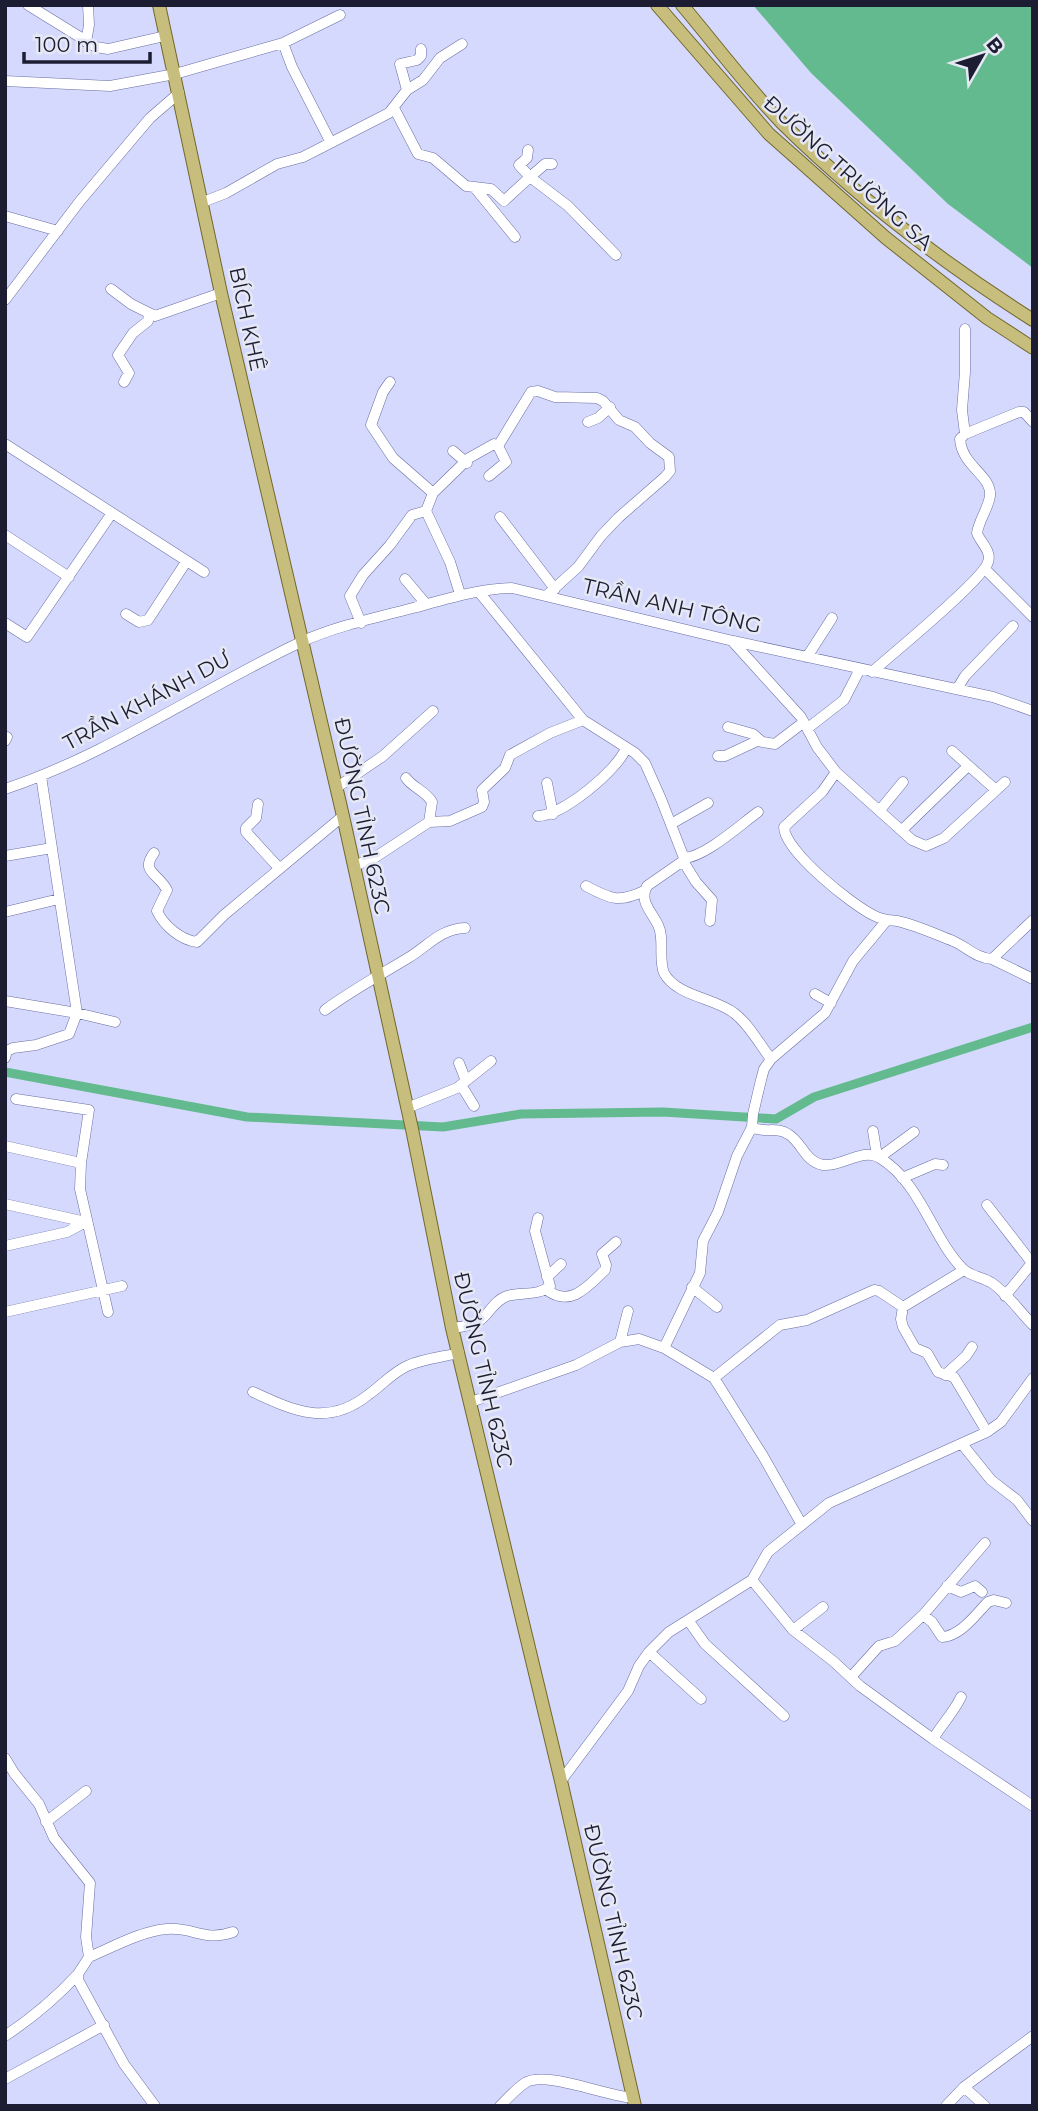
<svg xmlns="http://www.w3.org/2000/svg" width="1038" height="2111" font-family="Montserrat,sans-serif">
<rect width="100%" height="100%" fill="#d5d9fd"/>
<path fill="#62ba8e" d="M753 5H1033V268L948 204 811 73Z"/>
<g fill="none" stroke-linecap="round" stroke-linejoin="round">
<path stroke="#62ba8e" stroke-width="9" d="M5 1072 247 1117 443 1127 521 1114 663 1112 776 1119 814 1097 1033 1027"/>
<defs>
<path id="minor" d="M28 5 96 47 108 49 165 36
M86 42 89 25 88 5
M283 43 292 67 330 141
M5 81 110 86 175 74 283 43 340 15
M407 90 400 64 417 60 421 56V49
M394 108 418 154 433 158 466 186 491 189 504 201 530 177 568 206 616 255
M528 150 527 158 519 165 530 177 545 164H552
M475 188 515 237
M203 202 226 193 277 164 303 157 389 113 407 90 423 80 440 58 462 44
M5 216 58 231
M111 289 131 304 155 316 221 293
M5 300 80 201 150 118 179 93
M124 382 129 373 118 355 133 333 148 321 149 314
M390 382 383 392 371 425 393 458 433 493
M588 422 598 418 610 407
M965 434 962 410 965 372V329
M5 444 204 572
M498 446 531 392 538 391 555 397 597 398 603 401 619 420 635 427 650 443 669 457 670 471 665 477 618 518 601 536 578 567 546 596
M453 451 467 463
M426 511 450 562 460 594
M500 517 555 589
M5 535 69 577
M985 569 1033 617
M405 579 426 604
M479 592 583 720 635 753 645 763 661 799 684 858 683 861 647 886C639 901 651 911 658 925 665 939 658 958 664 973 676 996 715 998 734 1013 749 1024 760 1045 771 1059
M126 614 139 622 148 620 186 562
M5 623 27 637 112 513
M361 623 350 596 363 575 390 545 412 515 426 511 433 493 469 458 494 444 498 446 506 462 489 476
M733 642 801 717 817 747 836 772 822 792 784 827C784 851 853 906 875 916 882 920 889 920 897 921 916 925 935 934 953 941 967 947 976 958 992 959L1033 920
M807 657 832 618
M872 672C891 655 984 579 988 562 992 551 980 542 977 533 979 520 988 509 990 496 992 475 962 467 960 439L965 434 1019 412H1024L1033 422
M957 689 965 676 1013 626
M728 727 753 734 761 741
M808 728 844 700 860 669
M5 741 7 737
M952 751 996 790
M718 756H725L757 741 775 744 804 722
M836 772 912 840 926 846 944 838 1005 782
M406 778C413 788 426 791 432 802L429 822
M547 783 553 814
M336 788 383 756 433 711
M5 789C110 754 201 689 301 642 333 627 378 617 413 608 446 599 477 589 512 588L733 641 993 697 1033 711
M258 804 256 818 246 828V832L279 868
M880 810 903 782
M538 816C562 816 618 770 626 748
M671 824 708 803
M902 830 968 766
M154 853C140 872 158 873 167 890L157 911C164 926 181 940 197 942L224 915 343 816
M5 856 52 848
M684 858C705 857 740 825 758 812
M683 861 696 882 712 900 710 921
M354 866 374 858 429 822 450 821 482 807 484 802 482 790 505 768 510 755 550 733 583 720
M586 886C610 899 619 903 644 891
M5 912 59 899
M992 959 1033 979
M815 994 831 1003
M5 1001 77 1013 115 1022
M325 1010C352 990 380 975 408 958 428 946 440 929 465 928
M5 1058 7 1051 13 1048 36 1045 69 1034 77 1013 41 776
M459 1063 466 1081
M461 1085 474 1106
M16 1099 89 1110 81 1163 80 1189 108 1312
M407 1108 457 1088 491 1061
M752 1127C764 1134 776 1126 788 1134 802 1142 805 1162 823 1165 842 1167 863 1147 880 1158 921 1183 932 1238 963 1269 972 1277 983 1277 992 1283 1007 1293 1020 1312 1033 1325
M873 1131 877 1156
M5 1146 81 1163
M880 1157 914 1132
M902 1178 935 1164 943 1165
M5 1204 86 1222
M987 1205 1032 1263 1005 1296
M5 1246 67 1232 86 1222
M547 1277 561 1264
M692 1287 717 1307
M547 1290C571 1308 588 1286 605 1270L606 1265 602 1254 616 1242
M903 1307 901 1319 903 1327 915 1348 927 1353 938 1372 954 1377 987 1432
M5 1312 122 1286
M452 1328C460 1327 471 1326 479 1321 490 1314 493 1301 507 1296 521 1292 539 1296 550 1286L535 1231 538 1218
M620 1342 628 1311
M664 1348 700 1273 703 1241 718 1212 737 1156 752 1127 753 1114 761 1080 764 1069 771 1059 825 1013 853 961 887 920
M945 1375 966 1356 972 1347
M714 1378 780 1325 807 1320 874 1290 879 1291 903 1307 964 1270
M253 1392C294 1411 328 1427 368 1395 381 1386 392 1373 407 1366 422 1359 442 1357 459 1353
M471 1402 576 1365 620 1342 639 1339 664 1348 714 1378 763 1456 802 1525
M962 1444 991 1480 1017 1500 1033 1521
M752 1580 793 1630 833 1661 860 1686 933 1739 1033 1806
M947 1586 961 1592 975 1586 982 1592
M923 1615 932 1622 942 1637C961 1636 976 1614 988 1602L994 1600 1006 1603
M688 1620 705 1644 784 1716
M793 1630 823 1607
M649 1652 701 1699
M851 1677 879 1646 895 1641 923 1615 985 1543
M933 1739C942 1724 954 1712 961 1697
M5 1758 14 1773 39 1804 54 1838 90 1883 86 1937 89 1957 78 1974V1980L124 2064 155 2106
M561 1781 628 1691 639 1666 649 1652 669 1632 752 1580 768 1552 829 1503 987 1432 1001 1422 1033 1378
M46 1822 86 1791
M89 1957C113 1947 141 1931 167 1929 194 1927 204 1942 233 1932
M5 2036C32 2018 56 1998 78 1974
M5 2079 104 2025
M964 2087 985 2106
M500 2106C508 2098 516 2089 525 2083 544 2070 606 2096 633 2098
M946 2106 964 2087 1033 2036"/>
<path id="major" d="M159 5 221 293 343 816 412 1129 452 1328 561 1781 635 2106
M657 5 769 134 795 157 886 238 987 318 1033 348
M682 5C715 44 746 86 782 123 858 198 943 263 1033 320"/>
</defs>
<use href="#minor" stroke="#6a6ea3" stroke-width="11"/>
<use href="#major" stroke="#72682b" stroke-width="14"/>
<use href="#minor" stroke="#fff" stroke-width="10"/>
<use href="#major" stroke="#c7bd7d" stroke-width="12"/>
</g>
<g text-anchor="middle" stroke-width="5" stroke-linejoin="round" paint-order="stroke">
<g font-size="21" fill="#1c1d33" stroke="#e6e8f4">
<text transform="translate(848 173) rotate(42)" y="7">ĐƯỜNG TRƯỜNG SA</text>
<text transform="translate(247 319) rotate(78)" y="7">BÍCH KHÊ</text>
<text transform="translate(672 606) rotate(13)" y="7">TRẦN ANH TÔNG</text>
<text transform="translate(147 701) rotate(-28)" y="7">TRẦN KHÁNH DƯ</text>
<text transform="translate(362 816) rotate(78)" y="7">ĐƯỜNG TỈNH 623C</text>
<text transform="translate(483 1370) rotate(77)" y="7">ĐƯỜNG TỈNH 623C</text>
<text transform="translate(613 1922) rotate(77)" y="7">ĐƯỜNG TỈNH 623C</text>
</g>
</g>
<rect width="1038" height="2111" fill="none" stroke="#1c1d33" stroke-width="14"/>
<g transform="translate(982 56) rotate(51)" stroke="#e6e8f4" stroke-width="5" paint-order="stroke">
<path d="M0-5L12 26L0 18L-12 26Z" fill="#1c1d33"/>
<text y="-10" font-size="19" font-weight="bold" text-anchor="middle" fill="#1c1d33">B</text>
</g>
<path d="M24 52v10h126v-10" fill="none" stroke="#1c1d33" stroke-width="3.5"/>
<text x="35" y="52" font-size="21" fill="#1c1d33" stroke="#e6e8f4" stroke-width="5" paint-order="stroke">100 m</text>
</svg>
